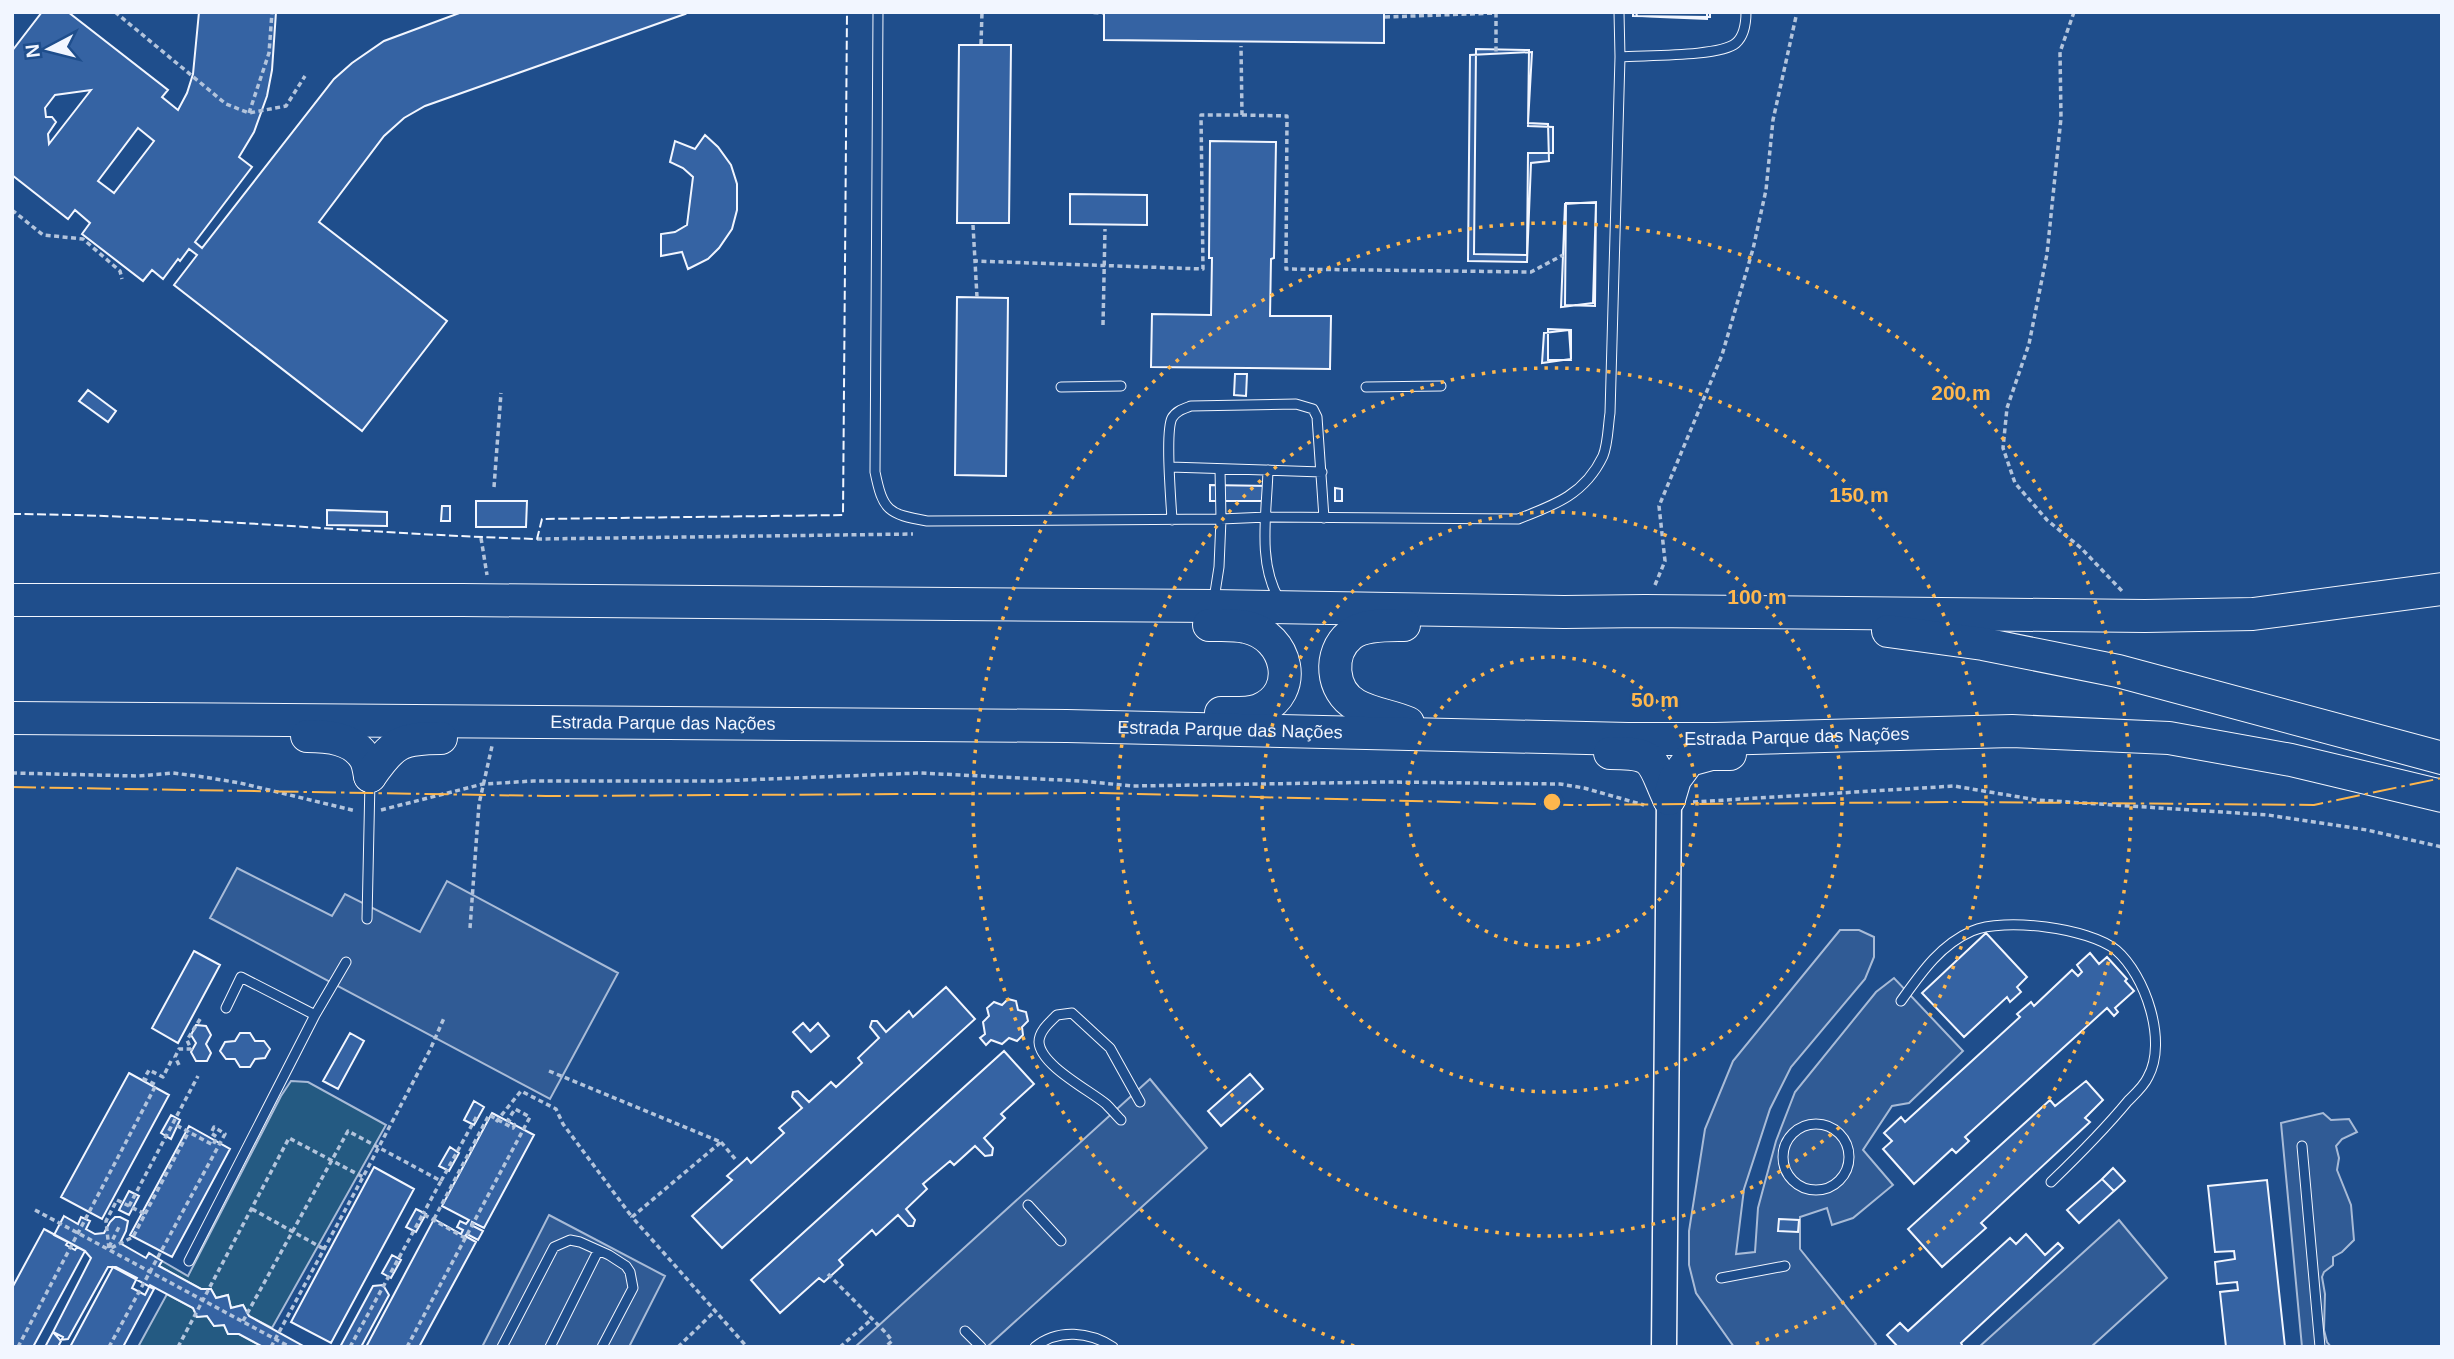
<svg xmlns="http://www.w3.org/2000/svg" width="2454" height="1359" font-family="Arial,sans-serif">
<rect width="100%" height="100%" fill="#1f4e8c"/>
<path fill="#245a82" stroke="#a8bbd7" stroke-width="2" d="M291 1081 308 1082 386 1125 272 1328 249 1316 243 1305 231 1308 228 1295 216 1298 211 1289H201L159 1266 162 1261 188 1276 281 1096Z
M167 1294 193 1308 197 1317 207 1316 214 1326 224 1325 228 1334H239L261 1346 138 1347Z"/>
<path fill="#305b95" stroke="#a8bbd7" stroke-width="2" d="M237 868 332 916 345 894 420 932 447 881 618 973 550 1099 210 918Z
M1840 930H1859L1874 937V957L1865 979 1791 1067 1770 1109 1744 1189 1736 1254 1755 1252 1758 1208 1776 1141 1795 1092 1876 992 1894 978 1963 1051 1909 1103 1892 1106 1863 1150 1893 1185 1853 1218 1832 1225 1827 1208 1800 1217V1249L1876 1344 1873 1347H1734L1696 1293 1689 1265V1231L1705 1129 1733 1061Z
M1150 1079 1207 1148 987 1347H855Z
M2323 1113 2331 1120 2349 1119 2357 1132 2342 1139 2336 1146 2339 1158 2337 1170 2351 1205 2354 1240 2342 1252 2333 1257V1265L2324 1272 2322 1277 2325 1294 2324 1330 2327 1342 2331 1347H2302L2281 1123Z
M549 1215 665 1276 629 1347H482Z
M2119 1220 2167 1278 2091 1347H1979Z"/>
<path fill="#3563a3" stroke="#f2f6ff" stroke-width="2" fill-rule="evenodd" d="M42 12H68L168 90 162 97 178 110 187 93 193 74 199 12H276L272 70 267 96 254 132 239 157 252 167 195 242 202 248 334 79 352 63 384 41 462 12H683L685 14 425 106 404 118 384 136 319 222 447 321 362 431 174 285 197 255 189 249 180 261 178 259 163 279 152 270 143 281 82 234 90 223 75 210 68 219 12 175V51ZM91 90 49 144 48 134 56 122 52 117H46L45 108 55 95ZM138 128 154 141 114 193 98 181Z
M1104 12H1384V43L1104 40Z
M1633 12H1710V17L1633 16Z
M1636 12H1707V19L1637 16Z
M959 45H1011L1009 223H957Z
M1476 49 1529 50 1528 126 1553 127V153H1528L1527 255 1474 254Z
M1532 52 1528 123 1548 124 1549 161 1531 163 1527 262 1468 261 1470 55Z
M705 135 718 147 731 165 737 184V210L732 229 719 248 708 259 688 269 682 252 661 256V234L675 232 687 225 693 177 683 168 670 162 675 141 695 149Z
M1210 141 1276 142 1274 258 1271 259 1270 316H1331L1330 369 1151 367 1152 314 1211 315 1212 258H1209Z
M1070 194 1147 195V225L1070 224Z
M1596 202 1593 303 1561 307 1565 204Z
M1566 203H1596L1595 306 1565 305Z
M957 297 1008 298 1006 476 955 475Z
M1548 329 1571 330V360H1548Z
M1569 330 1571 359 1542 363 1544 333Z
M1235 374H1247L1246 396 1234 395Z
M88 390 116 411 108 422 79 401Z
M1210 485 1269 486V501H1210Z
M1335 488 1342 489V501H1335Z
M476 501H527L526 527H476Z
M442 506H450V521H441Z
M327 510 387 512V526L327 525Z
M1986 933 2027 977 2017 987 2021 992 2010 1002 2007 997 1964 1037 1922 993Z
M194 951 220 965 178 1043 152 1028Z
M2090 953 2099 964 2107 957 2127 979 2125 981 2134 991 2115 1008 2118 1012 2114 1016 2107 1008 1965 1137 1969 1141 1956 1153 1952 1149 1914 1184 1883 1149 1892 1141 1884 1133 1901 1117 1905 1122 2020 1017 2017 1014 2031 1002 2034 1006 2072 970 2078 976 2082 972 2077 965Z
M946 987 975 1019 722 1248 692 1216 732 1180 727 1176 744 1161 747 1158 751 1163 784 1133 779 1128 802 1108 792 1097 793 1092 798 1091 809 1102 831 1082 836 1087 862 1063 858 1058 879 1038 870 1027 872 1021H877L886 1032 909 1011 913 1017Z
M1008 999 1016 1001 1018 1010 1026 1012 1028 1021 1022 1027 1023 1035 1017 1041 1009 1038 1002 1044 991 1040 986 1045 980 1038 985 1034 983 1022 989 1016 987 1008 994 1002 1002 1005Z
M803 1023 810 1031 818 1023 829 1036 811 1052 793 1032Z
M196 1025 206 1026 211 1035 206 1044 211 1053 207 1061H196L191 1052 196 1043 191 1035Z
M240 1033H250L255 1041H264L270 1049 265 1058 255 1059 250 1067H240L235 1059H226L220 1051 225 1042 235 1041Z
M350 1033 364 1041 338 1089 323 1081Z
M1004 1051 1034 1084 1001 1114 1005 1118 984 1138 993 1148 992 1155 985 1156 975 1146 954 1165 950 1161 923 1184 927 1189 906 1209 915 1220 913 1226H908L898 1215 876 1235 872 1230 839 1260 843 1265 824 1282 819 1278 780 1313 751 1280Z
M129 1073 169 1095 102 1219 61 1197Z
M1250 1074 1263 1089 1221 1126 1208 1111Z
M2086 1081 2103 1100 2085 1118 2090 1122 1981 1223 1986 1228 1942 1267 1908 1229 2050 1100 2055 1106Z
M474 1101 484 1107 474 1125 464 1120Z
M492 1113 534 1135 484 1228 472 1222 471 1225 483 1231 478 1240 467 1234 465 1236 476 1242 419 1347H366L434 1219 461 1234 463 1230 457 1227 460 1221 466 1224 469 1220 442 1206Z
M171 1115 180 1120 171 1139 161 1133Z
M189 1126 230 1149 172 1257 130 1235Z
M450 1147 459 1153 449 1171 439 1166Z
M374 1167 414 1189 331 1343 291 1322Z
M2113 1168 2125 1181 2114 1191 2102 1179Z
M2102 1179 2114 1191 2079 1223 2067 1210Z
M2267 1180 2285 1347H2226L2220 1292 2238 1290 2237 1282 2217 1284 2215 1262 2235 1259 2234 1251 2215 1252 2208 1186Z
M129 1191 139 1196 129 1215 119 1210Z
M416 1209 426 1214 416 1232 406 1227Z
M64 1216 78 1224 81 1217 90 1221 86 1229 95 1234 104 1233 110 1222 115 1217H120L128 1221 126 1231 120 1243 146 1258 149 1253 162 1261 159 1266 201 1289H211L216 1298 228 1295 231 1308 243 1305 249 1316 305 1347H263L239 1334H228L224 1325 214 1326 207 1316 197 1317 193 1308 150 1285 145 1295 132 1288 137 1278 116 1267H108L68 1339 60 1340 53 1332 91 1258 85 1251 77 1247 75 1250 66 1245 68 1242 54 1235Z
M1779 1219 1799 1220 1798 1232 1778 1231Z
M44 1229 85 1251 33 1347H12V1288Z
M2026 1234 2045 1255 2058 1243 2063 1248 1961 1343 1963 1347H1898L1887 1335 1900 1323 1908 1331 2010 1238 2016 1244Z
M392 1255 401 1260 391 1278 382 1273Z
M113 1267 154 1289 123 1347H70Z
M383 1285 389 1295 361 1347H340L373 1286Z
M53 1332 63 1337 58 1347H45Z"/>
<g fill="none" stroke-linecap="round" stroke-linejoin="round">
<defs>
<path id="lane" d="M878 12 875 472C883 511 888 514 927 521L1221 519 1219 567 1214 599
M1620 57C1644 55 1720 57 1736 43 1744 36 1746 23 1746 12
M1061 387 1121 386
M1366 387 1441 386
M1170 467 1322 472
M1220 469 1221 519 1267 517 1518 519C1555 505 1585 494 1603 456 1608 444 1608 426 1610 413L1620 57 1619 12
M1268 470C1267 512 1257 562 1279 599
M1172 520C1171 500 1165 432 1172 418 1176 411 1183 409 1191 406L1296 404 1313 409 1317 417 1324 518
M367 919 370 781
M1901 1001C1921 973 1940 945 1972 931 2004 917 2089 928 2116 950 2145 975 2168 1041 2148 1077 2144 1086 2135 1094 2128 1101 2104 1130 2078 1156 2051 1182
M226 1008 241 977 315 1015
M1121 1120C1116 1115 1111 1109 1106 1104 1089 1090 1040 1065 1039 1042 1039 1031 1050 1022 1057 1015L1072 1013 1110 1048 1140 1102
M1783 1157a33 33 0 1 1 66 0a33 33 0 1 1-66 0Z
M2302 1146 2320 1347
M1028 1205 1061 1241
M189 1261 315 1015 346 962
M1721 1278 1785 1266
M965 1331 981 1347
M502 1347 554 1247 570 1240 580 1242 609 1255 626 1266 630 1272 633 1288 602 1347
M550 1347 598 1251
M1035 1347C1058 1328 1090 1332 1113 1347"/>
<path id="secondary" d="M1664 1347 1669 799"/>
<g id="highway">
<path d="M12 600H462L1213 606 1564 612 1645 611 2145 616 2253 614 2442 589"/>
<path d="M1209 625C1221 625 1235 624 1246 627 1288 636 1301 693 1259 710 1249 714 1233 713 1221 713"/>
<path d="M1404 625C1388 625 1363 624 1350 635 1328 653 1331 691 1356 705 1372 714 1392 716 1408 723"/>
<path d="M1888 631 1983 644 2118 671 2442 758"/>
<path id="s1" d="M12 718 1067 726 1628 739H1715L2012 731 2169 738 2291 760 2442 796"/>
<path d="M307 736C327 736 353 738 365 758 368 763 369 771 370 776"/>
<path d="M1610 753C1657 753 1651 760 1669 799"/>
<path d="M370 776C393 743 400 738 441 738"/>
<path d="M1669 799 1675 779 1689 760 1711 754H1730"/>
</g>
</defs>
<use href="#lane" stroke="#f2f6ff" stroke-width="11"/>
<use href="#secondary" stroke="#f2f6ff" stroke-width="27"/>
<use href="#highway" stroke="#f2f6ff" stroke-width="34"/>
<path stroke="#b3c4dc" stroke-width="3.5" stroke-dasharray="5 3.5" stroke-linecap="butt" d="M115 12 226 104 249 113 286 106 305 76
M1085 12 1103 13
M2074 12 2060 52 2061 118 2047 254 2029 344 2007 408 2003 448 2015 483 2047 520 2081 548 2122 591
M1385 17 1496 13V54
M981 44 982 12
M249 113 269 53 272 12
M1242 115 1287 116 1286 269 1531 272 1563 255
M12 210 43 235 83 239 120 271 122 279
M973 225 975 261
M977 297 975 261 1203 269 1201 115H1242L1241 46
M1103 325 1105 229
M494 487 501 393
M481 538 487 575
M537 539 913 534
M1655 585 1665 561 1659 506 1722 355 1753 249 1766 190 1773 120 1797 12
M12 773 138 776 173 773 204 777 240 783 356 811
M1693 802 1954 786 2037 800 2268 815 2367 830 2442 847
M381 810 483 784 533 781H718L920 773 1080 781 1133 786 1387 782 1560 784 1584 788 1644 805
M470 928 479 804 492 746
M179 1065 175 1057 179 1049H191L187 1040 202 1016
M549 1071 721 1142 632 1217 747 1347
M496 1122 521 1091 556 1109 563 1124 632 1217
M721 1142 736 1160
M441 1181 478 1114
M117 1200 145 1214 133 1237 109 1249 106 1221Z
M129 1206 198 1076
M252 1209 324 1249
M35 1210 290 1347
M145 1214 189 1131
M434 1219 489 1115 513 1128 515 1125
M109 1247 119 1227
M828 1274 887 1334 892 1341 885 1347
M243 1321 348 1131 441 1181 423 1214
M18 1347 156 1085 144 1079 149 1070 163 1077 171 1061
M109 1347 225 1134 214 1127 211 1133 217 1137 213 1145 174 1124
M178 1347 289 1138 363 1177
M271 1347 363 1177 430 1050 444 1018
M350 1347 423 1214 465 1238
M407 1347 530 1117 515 1109 508 1120 515 1125
M678 1347 715 1311
M840 1347 872 1319"/>
<use href="#lane" stroke="#1f4e8c" stroke-width="9"/>
<use href="#secondary" stroke="#1f4e8c" stroke-width="24"/>
<use href="#highway" stroke="#1f4e8c" stroke-width="32"/>
<path stroke="#f2f6ff" stroke-width="2" stroke-dasharray="9 3.5" stroke-linecap="butt" d="M12 514C187 515 362 534 537 539L542 519 843 515 847 12"/>
<path stroke="#ffb74d" stroke-width="2" stroke-dasharray="24 5 3.5 5" stroke-linecap="butt" d="M12 787 546 796 1100 793 1571 805 1962 802 2314 805 2442 778"/>
</g>
<g fill="none" stroke="#ffb74d" stroke-width="3.5" stroke-dasharray="3.5 7">
<circle cx="1552" cy="802" r="145"/>
<circle cx="1552" cy="802" r="290"/>
<circle cx="1552" cy="802" r="434"/>
<path d="M1354 1346A579 579 0 1 1 1750 1346"/>
</g>
<g text-anchor="middle" stroke-width="5" stroke-linejoin="round" paint-order="stroke">
<g font-size="18" fill="#f2f6ff" stroke="#1f4e8c">
<text dy="6" stroke="none"><textPath href="#s1" startOffset="651">Estrada Parque das Nações</textPath></text>
<text dy="6" stroke="none"><textPath href="#s1" startOffset="1218">Estrada Parque das Nações</textPath></text>
<text dy="6" stroke="none"><textPath href="#s1" startOffset="1785">Estrada Parque das Nações</textPath></text>
</g>
</g>
<circle cx="1552" cy="802" r="10" fill="#ffb74d" stroke="#1f4e8c" stroke-width="3.5"/>
<g font-size="21" text-anchor="middle" font-weight="bold" fill="#ffb74d" stroke="#1f4e8c" stroke-width="5" stroke-linejoin="round" paint-order="stroke">
<text x="1961" y="400">200 m</text>
<text x="1859" y="502">150 m</text>
<text x="1757" y="604">100 m</text>
<text x="1655" y="707">50 m</text>
</g>
<rect width="2454" height="1359" fill="none" stroke="#f2f6ff" stroke-width="28"/>
<g transform="translate(49 49) rotate(263)" stroke="#1f4e8c" stroke-width="5" paint-order="stroke">
<path d="M0-5L12 26L0 18L-12 26Z" fill="#f2f6ff"/>
<text y="-10" font-size="19" font-weight="bold" text-anchor="middle" fill="#f2f6ff">N</text>
</g>
</svg>
